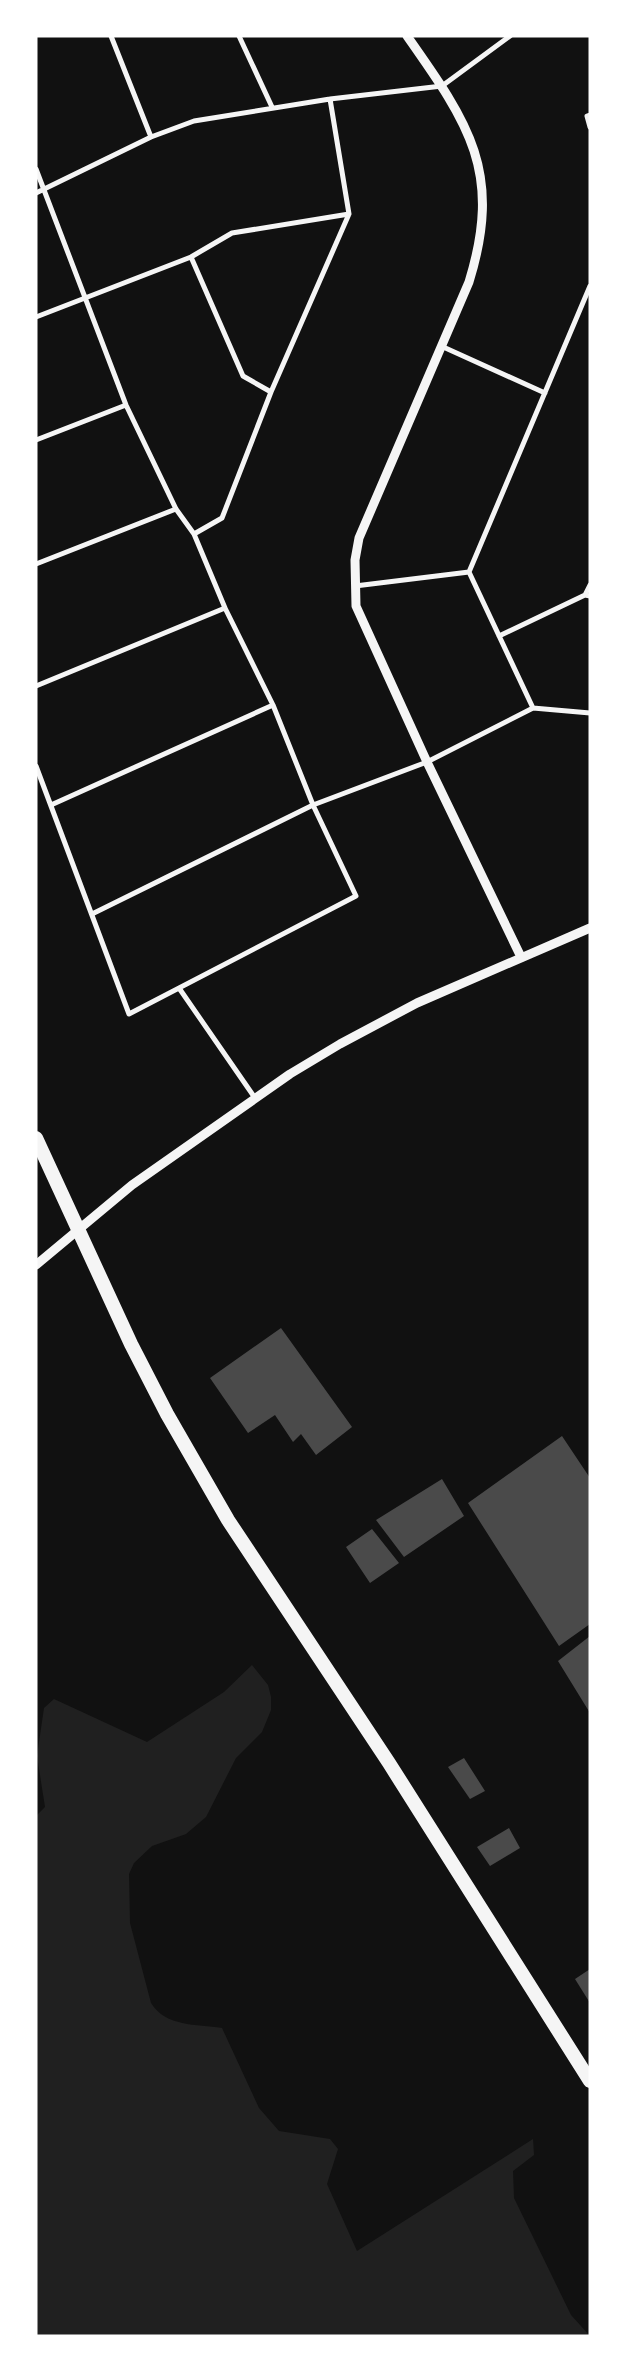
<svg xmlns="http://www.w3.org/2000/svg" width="626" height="2372" font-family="Signika,sans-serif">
<rect width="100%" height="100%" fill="#111"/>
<path fill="#202020" d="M252 1665 268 1685 271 1697V1710L262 1732 236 1758 206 1817 186 1834 152 1846 134 1863 129 1874 130 1923 151 2003C166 2027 196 2024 222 2028L259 2108 279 2131 330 2139 338 2149 327 2184 357 2251 533 2139 534 2155 513 2171 514 2198 571 2315 590 2336H36V1816L45 1807 37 1756 44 1708 54 1699 147 1742 224 1692Z"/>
<path fill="#4a4a4a" d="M281 1328 352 1427 316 1455 301 1434 293 1442 275 1415 248 1433 210 1378Z
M562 1436 590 1478V1624L559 1646 468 1503Z
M442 1479 464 1516 404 1557 376 1520Z
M372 1529 399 1563 370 1583 346 1547Z
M590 1636V1713L558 1661Z
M464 1758 485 1791 470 1799 448 1767Z
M509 1828 520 1848 490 1866 477 1847Z
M590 1969V2003L575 1979Z"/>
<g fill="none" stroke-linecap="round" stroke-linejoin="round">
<path stroke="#f5f5f5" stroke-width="5" d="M111 36 151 137
M239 36 272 107
M590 115 587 116 590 127
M36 169 126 405 176 509 194 534 225 608 273 705 313 805 356 896 129 1014 36 766
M36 193 151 137 194 121 330 99 442 86 510 36
M191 257 243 376 271 392
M36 317 191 257 232 233 349 214
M441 346 545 393
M36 440 126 405
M194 534 222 518 271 392 349 214 330 99
M36 564 176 509
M355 586 469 572
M585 595 590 585
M499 636 585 595 590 596
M36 686 225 608
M533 708 469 572 590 286
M51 805 273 705
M92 914 313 805 427 762 533 708 590 713
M179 988 255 1098"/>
<path stroke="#f5f5f5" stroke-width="9" d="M407 36C469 124 503 172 469 282L359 538 355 560 356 606 427 762 521 957
M36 1265 132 1185 290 1074 340 1044 417 1003 590 928"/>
<path stroke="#f5f5f5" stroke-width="14" d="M36 1138 131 1344 167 1414 228 1520 389 1763 590 2081"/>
</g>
<rect width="626" height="2372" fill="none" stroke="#ffffff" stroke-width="75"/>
</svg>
